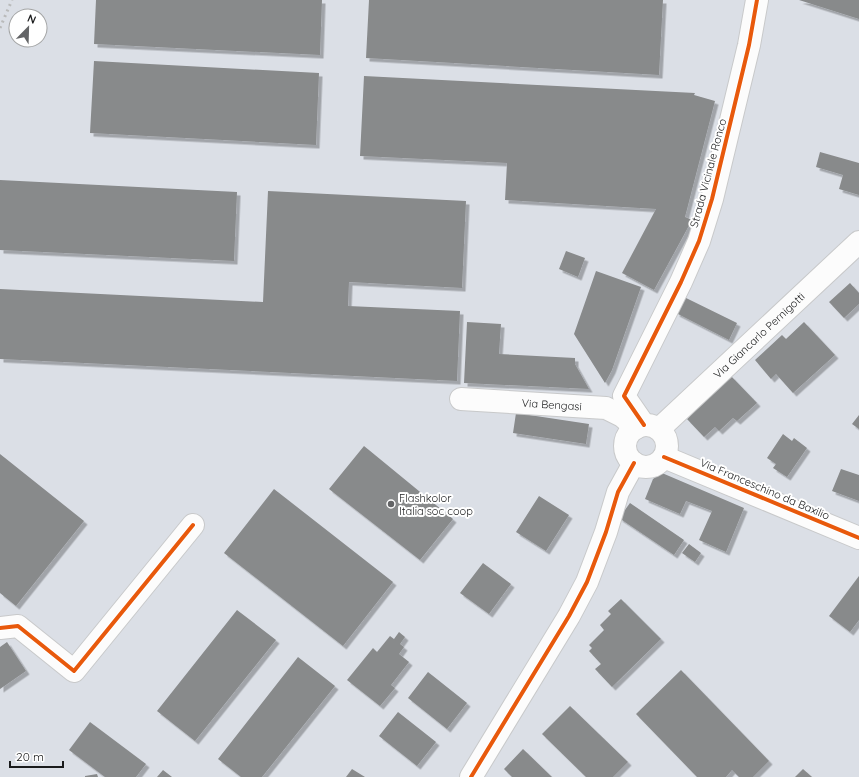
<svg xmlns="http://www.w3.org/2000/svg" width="859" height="777" font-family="Quicksand,sans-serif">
<defs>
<filter id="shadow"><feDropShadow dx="3.5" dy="3.5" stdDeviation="0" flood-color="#0004"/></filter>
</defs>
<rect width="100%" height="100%" fill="#eaecee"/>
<path fill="#dbdfe6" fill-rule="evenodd" d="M0 0H859V777H0ZM16 16H40V40H16Z"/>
<path fill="#888a8b" filter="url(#shadow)" d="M96 0H322L320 55 94 44Z
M369 0H663L659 75 366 58Z
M799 0H859V19Z
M94 61 319 73 316 145 90 133Z
M364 76 695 93 694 95 715 101 685 217 692 220 654 290 622 273 656 209 505 200 507 163 360 156Z
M820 152 859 163V195L839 189 843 175 816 167Z
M0 180 237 192 234 261 0 250Z
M268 191 466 201 462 288 349 282 348 306 460 311 457 381 0 359V289L263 302Z
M566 251 585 258 578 277 559 269Z
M596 271 641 287 612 370 605 383 574 334Z
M850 283 859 293V304L844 318 829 302Z
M684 297 737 323 729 340 676 313Z
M467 322 501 324 499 354 575 358V364L589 389 464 383Z
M804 322 835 355 793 393 776 374 771 379 755 360 782 335 786 339Z
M731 376 757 403 737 421 733 418 719 431 715 427 704 437 687 419Z
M516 413 589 424 586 444 513 433Z
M859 415V429L852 424Z
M783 434 792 441 794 438 807 448 787 477 773 468 776 464 767 458Z
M364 446 453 519 420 560 329 489Z
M0 454 84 521 16 606 0 593Z
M841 469 859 475V501L832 491Z
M662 473 744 508 726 552 699 540 712 511 686 501 680 514 645 499 653 479Z
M274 489 393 582 343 646 224 553Z
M539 496 569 515 546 551 516 532Z
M630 503 684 540 674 555 619 518Z
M689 544 701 553 695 562 682 553Z
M483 563 511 584 489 614 460 593Z
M859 576V620L850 632 829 616Z
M621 599 661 639 612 687 595 669 601 664 589 651 592 648 589 645 604 630 600 625 611 614 608 611Z
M237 610 276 640 195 741 157 711Z
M399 632 405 637 400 644 404 647 399 654 409 662 391 685 395 688 380 706 347 680 373 648 377 652 390 636 394 639Z
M7 642 26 671 0 689V647Z
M298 657 335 686 262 777H241L218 759Z
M681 670 769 761 753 777H739L732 770 726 777H697L636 714Z
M428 672 467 703 447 729 408 698Z
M570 706 628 762 613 777H586L542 734Z
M398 712 436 742 417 766 379 736Z
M90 722 146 764 136 777H105L69 750Z
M523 749 552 777H512L504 769Z
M352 769 365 777H346Z
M803 769 812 777H795Z
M163 770 172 777H157Z
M97 774 98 777H85V776Z"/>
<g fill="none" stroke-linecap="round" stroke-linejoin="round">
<defs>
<g id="minor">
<path id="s1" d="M461 399 606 408 622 416 636 428"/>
<path d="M644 425 624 396 681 282 699 241 712 199 749 45 757 0"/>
<circle cx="646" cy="446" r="21"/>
<path id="s2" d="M659 429 859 242"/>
<path d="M664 457 859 538"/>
<path d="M0 628 18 626 74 671 193 525"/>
<path d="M471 777 569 616 587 582 606 532 618 492 634 463"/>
</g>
</defs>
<use href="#minor" stroke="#c8c9ca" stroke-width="24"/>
<use href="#minor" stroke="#fcfcfc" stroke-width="22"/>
<path stroke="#b9baba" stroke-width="3" stroke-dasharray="2 4" stroke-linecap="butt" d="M0 28 12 0"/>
<defs>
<path id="cycleway" d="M644 425 624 396 681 282 699 241 712 199 749 45 757 0
M664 457 859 538
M0 628 18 626 74 671 193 525
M471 777 569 616 587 582 606 532 618 492 634 463"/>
</defs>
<use href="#cycleway" stroke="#fff" stroke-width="6"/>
<use href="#cycleway" stroke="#e8590c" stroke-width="4"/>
</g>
<circle fill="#636466" stroke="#fff" stroke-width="1.5" cx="391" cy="504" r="4"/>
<g text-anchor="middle" stroke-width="4" stroke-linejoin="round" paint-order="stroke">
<g font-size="11" fill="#1a1b1c" stroke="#fff">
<text transform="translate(708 173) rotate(-75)" y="4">Strada Vicinale Ronco</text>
<text dy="4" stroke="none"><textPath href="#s2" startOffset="137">Via Giancarlo Pernigotti</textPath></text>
<text dy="4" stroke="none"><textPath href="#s1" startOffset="91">Via Bengasi</textPath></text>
<text transform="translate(765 489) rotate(23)" y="4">Via Franceschino da Baxilio</text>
</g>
<g font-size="11" fill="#1a1b1c" stroke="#fff" text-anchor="start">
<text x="399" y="502">Flashkolor<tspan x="399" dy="13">Italia soc coop</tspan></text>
</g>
</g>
<g transform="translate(28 28) rotate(23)"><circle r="19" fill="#ffffff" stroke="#a3a4a4"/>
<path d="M0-3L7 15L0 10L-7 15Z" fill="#636466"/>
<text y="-6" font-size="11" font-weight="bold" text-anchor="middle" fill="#1a1b1c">N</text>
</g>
<path d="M10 761v6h53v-6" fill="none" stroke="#1a1b1c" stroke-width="2"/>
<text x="16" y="761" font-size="12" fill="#1a1b1c" stroke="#ffffff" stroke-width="3" paint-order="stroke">20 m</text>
</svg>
